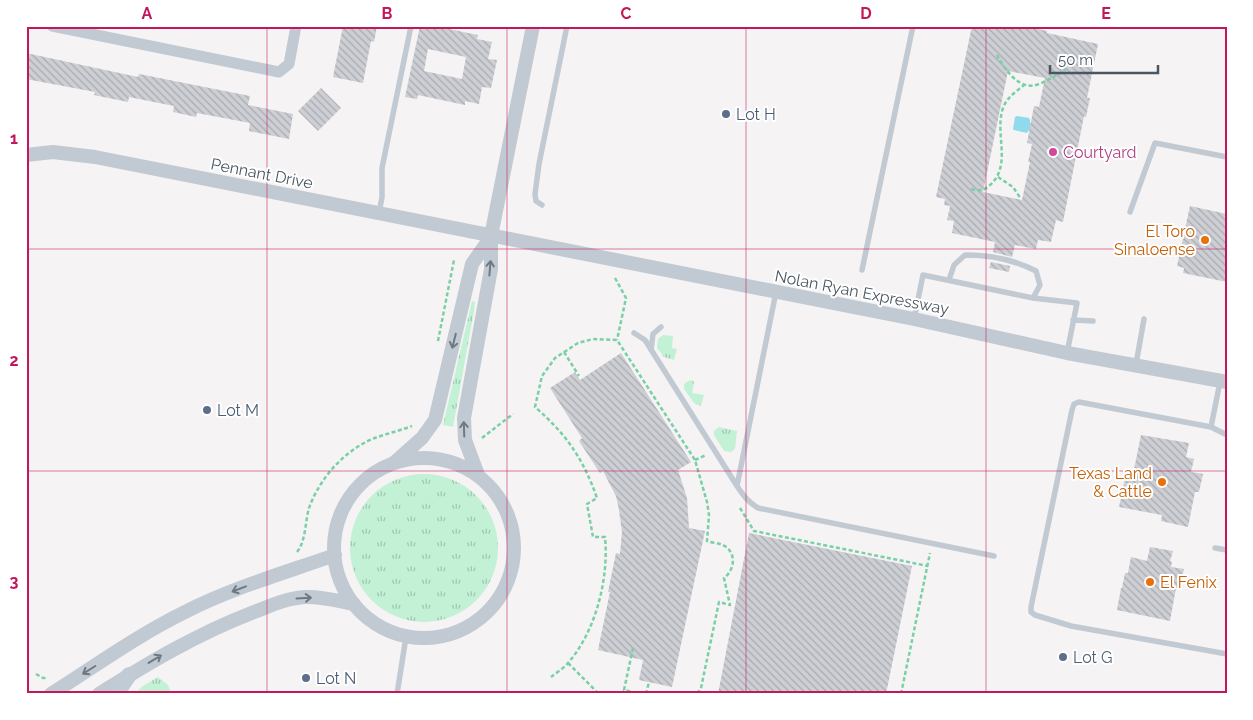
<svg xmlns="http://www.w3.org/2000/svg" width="1253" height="720" font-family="Raleway,sans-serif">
<defs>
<pattern id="grass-tufts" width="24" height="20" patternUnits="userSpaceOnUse" patternTransform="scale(1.25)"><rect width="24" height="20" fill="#c3f1d5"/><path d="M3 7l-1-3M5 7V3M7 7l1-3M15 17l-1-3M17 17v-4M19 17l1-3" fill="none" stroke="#a0c6b0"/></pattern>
<pattern id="building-back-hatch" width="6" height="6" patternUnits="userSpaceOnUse" patternTransform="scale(1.25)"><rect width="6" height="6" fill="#cdcfd5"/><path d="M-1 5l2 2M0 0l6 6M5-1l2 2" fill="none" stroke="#a8abb0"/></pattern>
</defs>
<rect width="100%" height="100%" fill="#f5f3f3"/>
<path fill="url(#grass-tufts)" d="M472 301 475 302 474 311 453 427 443 425Z
M663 335 673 336 672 348 677 349 674 360 664 357 657 348 658 339Z
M691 380 694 382 692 393 704 395 701 406 694 403 684 389V384L688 381Z
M719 427 737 431 735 449 731 452 724 451 714 435V431Z
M350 548a74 74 0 1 1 148 0a74 74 0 1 1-148 0Z
M158 677 168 685 170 690 169 694H134L143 686Z"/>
<path fill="#90daee" d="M1017 116 1029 118 1030 120V123L1032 124 1031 130H1029L1027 133 1014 130 1013 129 1015 117Z"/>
<path fill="url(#building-back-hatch)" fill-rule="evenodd" d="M343 26H377L374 42 371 41 363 83 333 77Z
M420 26H434L478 35 477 39 492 42 488 59 497 60 491 88 482 87 479 104 465 101V105L418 95 417 99 405 97ZM428 49 466 57 462 79 424 71Z
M972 26H1024L1047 31V33L1098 44 1087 98H1090L1086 117 1084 116 1063 222 1056 220 1051 242 1038 240 1036 249 1015 245 1012 257 993 252 995 242 952 233 954 221 947 220 950 206 944 205 945 199 936 197ZM1008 71 1045 78 1039 107 1034 106 1027 143 1032 144 1028 162H1030L1022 200 983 192Z
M26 53 138 77 139 74 250 96 248 105 293 114 289 139 249 131 250 123 197 113 196 117 173 112 174 106 129 97 128 102 94 95 95 92 26 79Z
M321 88 341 108 318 131 298 111Z
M1190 206 1227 214V282L1183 273 1184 268 1177 266Z
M991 262 1010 266 1009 272 989 268Z
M621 353 691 462 678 470 687 498 689 528 705 531 672 687 639 680 643 660 598 650 610 592H608L616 553 620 554 622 532 619 510 616 496 603 471 600 473 579 441 582 438 550 388 575 372 580 380Z
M1141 435 1189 443 1186 457 1194 459 1191 472 1203 474 1199 492H1195L1188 527 1161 521 1162 515 1119 507 1125 478 1132 479Z
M749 533 912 566 886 694H718Z
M1150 547 1173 551 1170 561 1172 562 1171 567 1184 569 1180 588H1176L1170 621 1117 610 1121 588H1122L1125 573H1128L1131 557 1147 561Z"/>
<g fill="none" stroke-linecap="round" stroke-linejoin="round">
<path stroke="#7ad0a6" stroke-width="2.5" stroke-dasharray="4 2.5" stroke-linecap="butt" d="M997 55C1005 70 1020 92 1039 84 1048 81 1055 75 1064 72L1065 68
M998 177 1013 187 1021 199
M971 189C978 191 983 191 989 186 1013 166 994 134 1003 108 1007 97 1016 92 1024 85
M615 278 626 298 617 340
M438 341 454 260
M564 352 579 376
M482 438 513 414
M695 460 706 455
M740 508 754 531 928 566
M297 552C306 541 305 522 309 508 320 478 343 452 372 439 385 434 399 431 412 426
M633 648 624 690 642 694
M568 663 599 694
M36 674 43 678H48
M551 677C556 673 564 668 568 663 596 631 609 578 605 537H593L587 504 597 498C583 458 566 434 535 407L542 376 555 358 578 343 593 339 617 340 695 460 707 502 709 515 707 541C712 543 718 543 723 545 737 552 735 570 724 578L730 605 719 602 701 688 697 694
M646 694 649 682
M901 694 930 553"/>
<path stroke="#c1cad2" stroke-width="5.5" d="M542 205 536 201 535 194 539 164 567 26
M1130 212 1155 143 1227 157
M379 213 382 197V168L411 26
M862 270 913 26
M776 292 737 486C743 495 748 502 758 508L994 556
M1033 298 1077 303 1067 353
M914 319 923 275 1033 298 1040 285 1036 271C1015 260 989 255 965 255L954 265 949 280
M1073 320 1093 321
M634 333 645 340 737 486
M651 350 653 334 661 327
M1136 364 1144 319
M1211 427 1220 382
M1227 435 1211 427 1079 402 1074 404 1072 410 1031 607V612L1035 615 1071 626 1227 654
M1215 548 1227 550
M397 694 406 637"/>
<path stroke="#c1cad2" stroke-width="11" d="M52 26 279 72 289 64 296 26"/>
<path stroke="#c1cad2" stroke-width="14" d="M26 155 53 152 95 157 914 319 1067 353 1227 382
M334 548a90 90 0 1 1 180 0a90 90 0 1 1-180 0Z
M395 462 422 438 435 420 472 264 491 237
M478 475 465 440 464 418 491 269V236L533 26
M51 694C95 666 138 635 185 612 232 588 284 573 335 555
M99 694C150 662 197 634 254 612 270 606 287 598 305 597 321 596 338 601 354 604"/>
<path stroke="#c1cbd6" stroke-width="16" d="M116 694 129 675"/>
</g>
<defs><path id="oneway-shaft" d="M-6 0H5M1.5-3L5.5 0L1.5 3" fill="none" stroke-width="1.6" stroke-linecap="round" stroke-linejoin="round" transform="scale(1.25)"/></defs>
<g stroke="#6e7983">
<use href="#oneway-shaft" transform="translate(490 268) rotate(-85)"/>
<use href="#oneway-shaft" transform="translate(454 341) rotate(104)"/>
<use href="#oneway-shaft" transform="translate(464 429) rotate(-92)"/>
<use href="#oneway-shaft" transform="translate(239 589) rotate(159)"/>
<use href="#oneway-shaft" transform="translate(304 598) rotate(-3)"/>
<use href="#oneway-shaft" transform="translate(155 659) rotate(-31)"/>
<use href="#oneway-shaft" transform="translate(89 670) rotate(148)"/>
</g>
<path fill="none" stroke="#c2185b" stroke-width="1" stroke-opacity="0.55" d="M267 26V694M507 26V694M746 26V694M986 26V694M26 249H1227M26 471H1227"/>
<g fill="#5c6f8a" stroke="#fff" stroke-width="2">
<circle cx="726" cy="114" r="5"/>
<circle cx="207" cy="410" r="5"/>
<circle cx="1063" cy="657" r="5"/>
<circle cx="306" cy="678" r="5"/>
</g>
<circle fill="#d1479c" stroke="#fff" stroke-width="2" cx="1053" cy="152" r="5"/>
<g fill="#e8710a" stroke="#fff" stroke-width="2">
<circle cx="1205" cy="240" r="5"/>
<circle cx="1162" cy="482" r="5"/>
<circle cx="1150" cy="582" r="5"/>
</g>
<g text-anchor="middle" stroke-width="4" stroke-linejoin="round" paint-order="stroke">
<g font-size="16" fill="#4e5e75" stroke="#fff" text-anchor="start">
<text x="736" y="120">Lot H</text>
<text x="217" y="416">Lot M</text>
<text x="1073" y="663">Lot G</text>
<text x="316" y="684">Lot N</text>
</g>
<g font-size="16" fill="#b23c85" stroke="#fff" text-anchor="start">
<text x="1063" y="158">Courtyard</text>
</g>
<g font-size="16" fill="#4a5661" stroke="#fff">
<text transform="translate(262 173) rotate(11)" y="6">Pennant Drive</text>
<text transform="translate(862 292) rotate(11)" y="6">Nolan Ryan Expressway</text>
</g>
<g font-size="16" fill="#c56008" stroke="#fff" text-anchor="end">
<text x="1195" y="237">El Toro<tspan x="1195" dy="18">Sinaloense</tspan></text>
<text x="1152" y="479">Texas Land<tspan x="1152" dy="18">&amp; Cattle</tspan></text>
<text x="1160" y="588" text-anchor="start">El Fenix</text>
</g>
</g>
<rect width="1253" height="720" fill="none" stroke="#ffffff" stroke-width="55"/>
<path d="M1050 65v8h108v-8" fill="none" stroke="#4a5661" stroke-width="2.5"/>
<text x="1058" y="65" font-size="15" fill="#4a5661" stroke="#ffffff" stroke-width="4" paint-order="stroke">50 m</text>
<rect x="28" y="28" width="1198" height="664" fill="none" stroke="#c2185b" stroke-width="2"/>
<g font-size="16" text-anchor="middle" font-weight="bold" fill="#c2185b">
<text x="147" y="19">A</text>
<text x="387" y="19">B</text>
<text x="626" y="19">C</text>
<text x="866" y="19">D</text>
<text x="1106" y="19">E</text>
<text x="14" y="144">1</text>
<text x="14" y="366">2</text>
<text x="14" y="587">3</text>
</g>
</svg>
